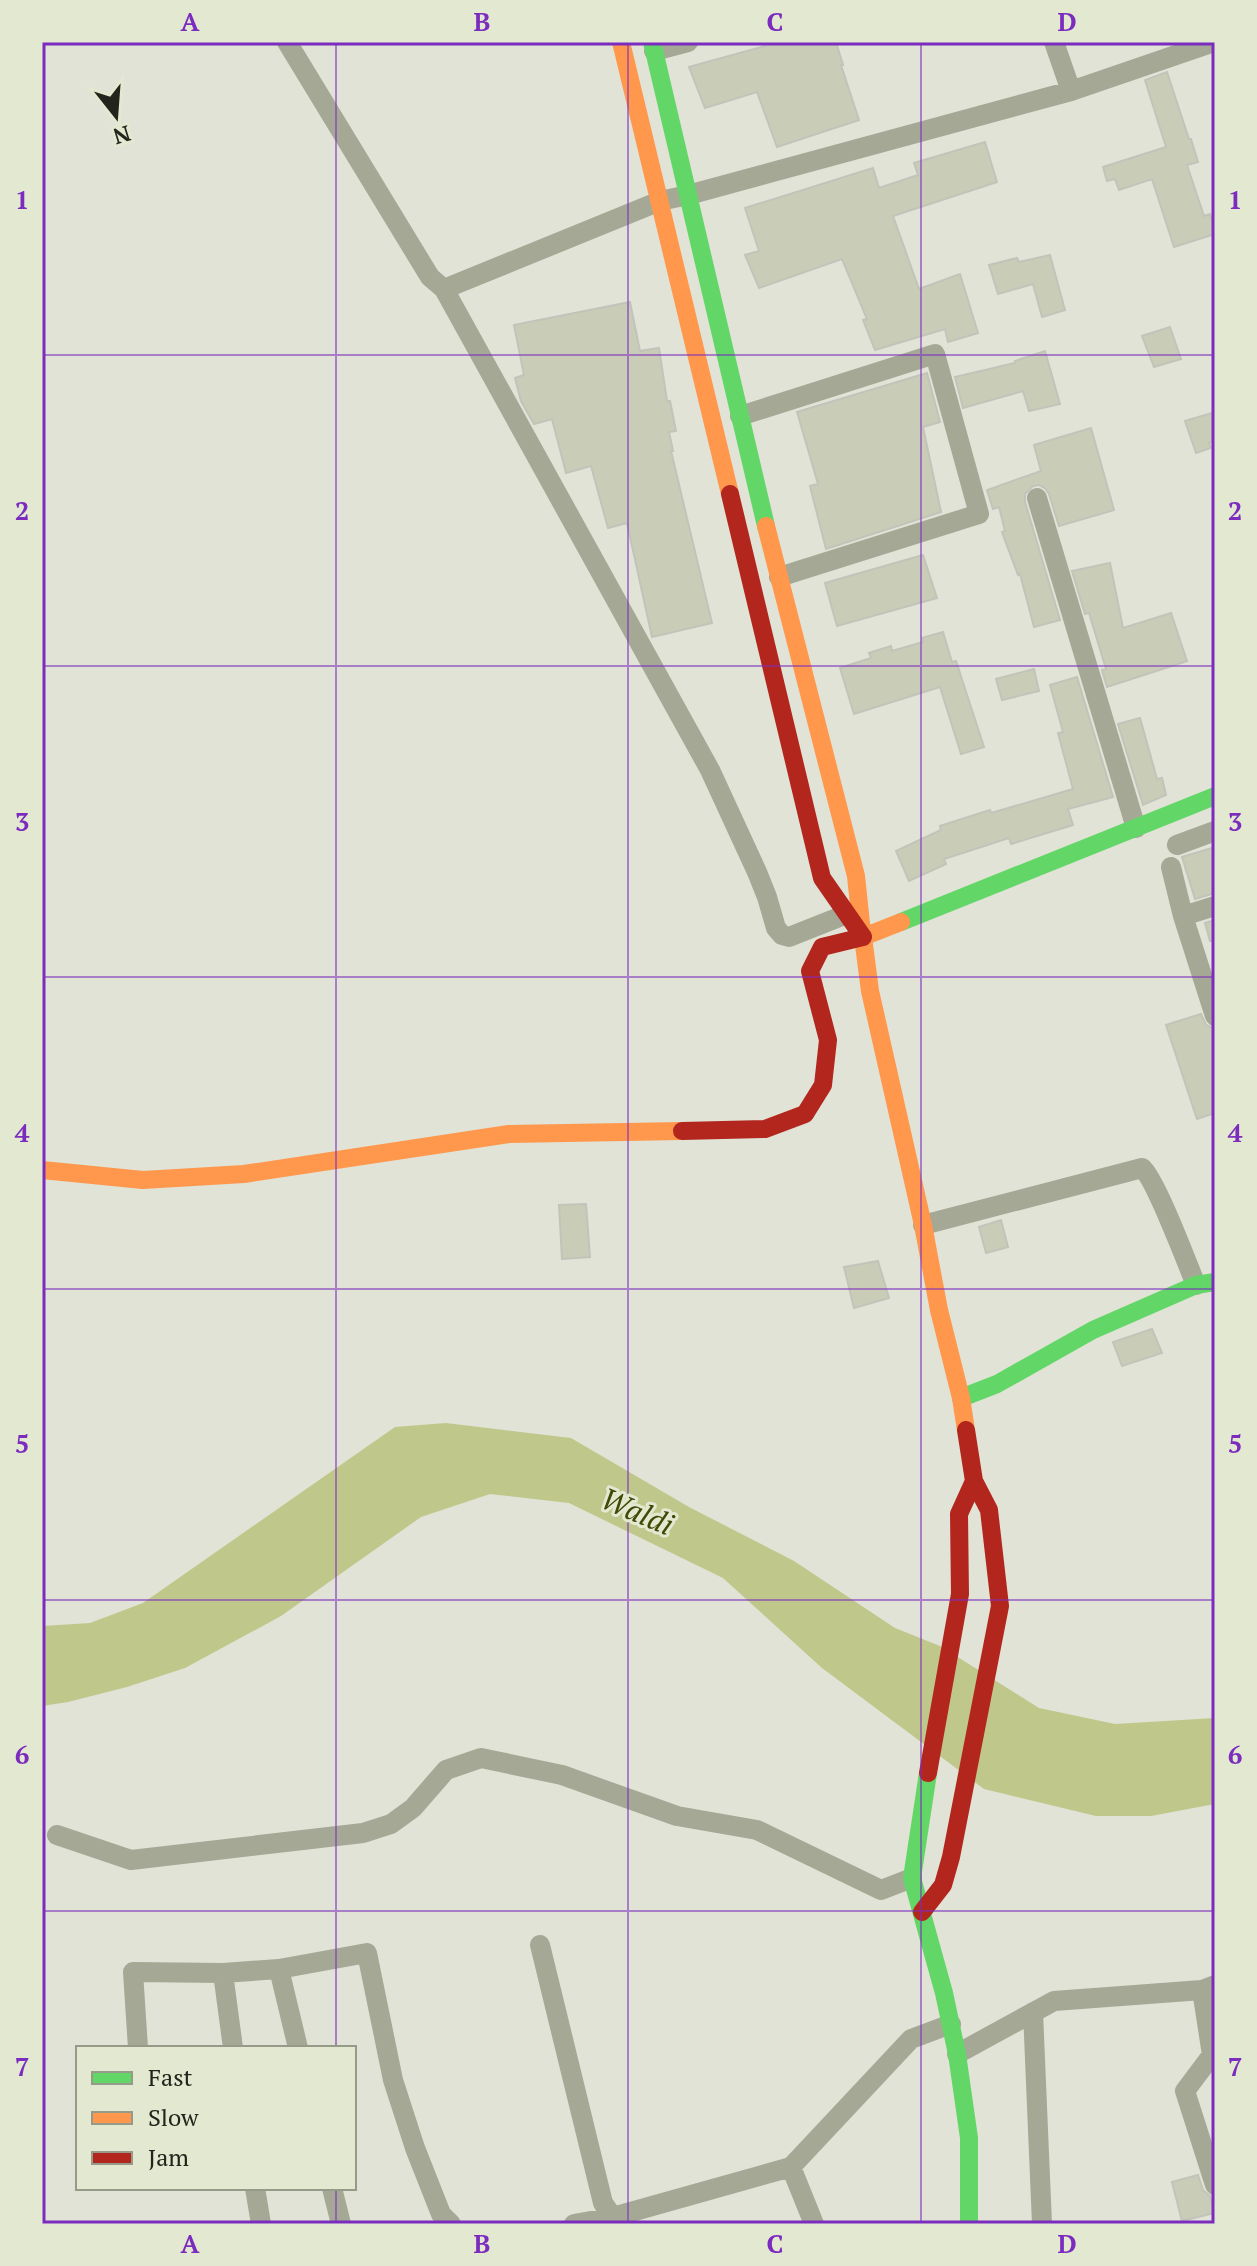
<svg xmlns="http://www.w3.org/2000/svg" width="1257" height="2266" font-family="'PT Serif',serif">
<rect width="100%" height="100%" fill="#e0e3d6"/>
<path fill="#bfc88a" d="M446 1423 571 1438 689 1507 794 1561 895 1628 940 1646 1039 1708 1115 1724 1215 1718V1804L1151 1816H1096L984 1789 822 1668 723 1578 569 1503 490 1494 421 1517 281 1616 185 1668 127 1687 68 1702 42 1706V1626L90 1623 143 1603 395 1427Z"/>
<path fill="#c9cdb7" stroke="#c2c4ba" stroke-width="2" d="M763 42H836L843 65H841L859 120 777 147 757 92 705 108 689 67 765 46Z
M1167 72 1189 139H1191L1198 162 1187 165 1204 216 1210 214 1215 229V234L1174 247 1152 179 1119 190 1115 179 1107 181 1103 167 1166 147 1145 80Z
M985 142 997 182 893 216 919 289 960 274 978 333 948 342 945 329 875 350 863 320 867 319 842 259 759 288 745 255 759 251 745 208 873 168 879 188 918 175 914 163Z
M1050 255 1065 310 1042 317 1033 284 998 294 989 265 1017 258 1019 262Z
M630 302 640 351 659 348 667 401H670L676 431 669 432 673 451H671L712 623 652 637 627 523 608 528 591 466 566 473 552 419 534 424 521 401 515 378 524 375 514 325Z
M1170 327 1181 359 1154 367 1142 336Z
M1045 351 1060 404 1029 411 1023 391 963 408 955 377 1015 363V361Z
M927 373 940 422 923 427 941 512 826 549 810 486 818 484 797 412Z
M1215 412V441L1209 443 1211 448 1196 453 1185 421Z
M1091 428 1114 510 1059 526 1049 494 1045 488 1039 485 1033 486 1025 494V502L1060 620 1034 627 1020 574 1018 575 1002 532 1005 531 999 507 993 509 987 490 1041 471 1034 445Z
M923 555 937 598 837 626 825 583Z
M1110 563 1123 628 1171 613 1187 661 1107 687 1102 670 1106 669 1089 613 1085 614 1072 571Z
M943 632 952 662 956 661 984 747 961 754 940 687 854 714 840 668 871 658 869 653 891 646 892 651 923 642 922 638Z
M1034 669 1039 691 1002 700 996 679Z
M1077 677 1113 797 1068 809 1073 825 1011 844 1009 838 944 859 946 864 909 881 896 851 941 830 940 826 990 810 991 813 1073 789 1058 733 1063 732 1050 685Z
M1140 718 1157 779 1162 778 1166 795 1143 805 1118 724Z
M1215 847V893L1195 899 1182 857Z
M1215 920V941H1210L1205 923Z
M1201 1014 1206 1025 1215 1029V1113L1197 1119 1166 1025Z
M586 1204 590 1257 562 1259 559 1205Z
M1001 1220 1008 1247 986 1253 979 1227Z
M878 1261 889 1298 854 1308 844 1267Z
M1152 1329 1162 1353 1122 1366 1113 1342Z
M1198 2175 1203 2190 1210 2196 1214 2213 1182 2221 1172 2182Z"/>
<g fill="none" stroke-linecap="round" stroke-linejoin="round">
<path stroke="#a4a895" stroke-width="20" d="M287 42 430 277 444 289 710 770 757 872 767 897 776 928 782 935 789 937 847 914
M654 51 688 42
M1071 91 1214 42
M444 289 660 201 688 195 1071 91 1054 42
M740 416 935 354 979 514 779 577
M1037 498 1136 828
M1177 845 1215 831
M1171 867 1183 916 1215 1016
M1183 916 1215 906
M923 1225 1142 1168C1155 1178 1187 1263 1196 1285
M57 1835 131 1860 363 1833 391 1824 413 1808 446 1770 481 1758 562 1775 677 1816 757 1830 881 1890 912 1878
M540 1945 603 2203 613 2217 615 2224
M279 1969 298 2048
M223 1973 233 2048
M1202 1990 1212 2055 1185 2091 1215 2185
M1033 2012 1042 2224
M138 2048 133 1972 223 1973 279 1969 367 1953 393 2080 415 2148 441 2214 451 2224
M957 2054 1054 2001 1202 1990 1215 1985
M791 2167 814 2224
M255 2188 261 2224
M332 2188 341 2224
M574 2224 613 2217 791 2167 911 2039 951 2024"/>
<path stroke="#63d668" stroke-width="18" d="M652 42 766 526
M901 922 1215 796
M961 1398 997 1384 1093 1330 1196 1285 1215 1282
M928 1773 912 1878 944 1993 957 2054 969 2138V2224"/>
<path stroke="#ff974d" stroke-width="18" d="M621 42 730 494
M766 526 856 876 862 933
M901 922 863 937 870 991 923 1225 939 1310 961 1398 966 1430
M42 1170 143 1180 244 1174 509 1134 682 1131"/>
<path stroke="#b3261e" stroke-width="18" d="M730 494 822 878 863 937
M682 1131 765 1129 805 1114 823 1085 828 1040 810 971 822 947 863 937
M928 1773 960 1594 959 1514 974 1481
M922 1912 943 1885 951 1857 1000 1606 989 1510 974 1481 966 1430"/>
</g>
<path fill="none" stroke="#7b2cbf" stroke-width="2" stroke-opacity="0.55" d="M336 42V2048M628 42V2224M921 42V2224M42 355H1215M42 666H1215M42 977H1215M42 1289H1215M42 1600H1215M42 1911H1215M336 2188V2224"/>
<g text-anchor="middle" stroke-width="6" stroke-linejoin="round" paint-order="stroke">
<g font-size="30" font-style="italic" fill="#424907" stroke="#e3e8d1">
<text transform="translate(637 1512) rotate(23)" y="10">Waldi</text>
</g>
</g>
<rect width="1257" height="2266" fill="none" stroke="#e3e8d1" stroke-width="88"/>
<rect x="76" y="2046" width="280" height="144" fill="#e3e8d1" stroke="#969a89" stroke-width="2"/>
<rect x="92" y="2072" width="40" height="12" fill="#63d668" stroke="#969a89" stroke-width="2"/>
<text x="148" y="2086" font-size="24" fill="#23251c">Fast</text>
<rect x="92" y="2112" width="40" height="12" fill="#ff974d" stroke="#969a89" stroke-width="2"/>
<text x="148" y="2126" font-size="24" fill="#23251c">Slow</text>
<rect x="92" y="2152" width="40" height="12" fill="#b3261e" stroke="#969a89" stroke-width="2"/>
<text x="148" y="2166" font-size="24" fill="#23251c">Jam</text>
<g transform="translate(116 116) rotate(163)" stroke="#e3e8d1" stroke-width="6" paint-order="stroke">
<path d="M0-6L14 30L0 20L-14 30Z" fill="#23251c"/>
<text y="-12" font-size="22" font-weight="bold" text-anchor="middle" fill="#23251c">N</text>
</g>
<rect x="44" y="44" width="1169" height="2178" fill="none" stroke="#7b2cbf" stroke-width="3"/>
<g font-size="26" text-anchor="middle" font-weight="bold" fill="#7b2cbf">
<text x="190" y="31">A</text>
<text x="482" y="31">B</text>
<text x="775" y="31">C</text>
<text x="1067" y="31">D</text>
<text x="22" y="209">1</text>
<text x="1235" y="209">1</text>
<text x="22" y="520">2</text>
<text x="1235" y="520">2</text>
<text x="22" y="831">3</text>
<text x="1235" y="831">3</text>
<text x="22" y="1142">4</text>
<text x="1235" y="1142">4</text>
<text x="22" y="1453">5</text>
<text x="1235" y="1453">5</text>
<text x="22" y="1764">6</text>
<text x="1235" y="1764">6</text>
<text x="22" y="2076">7</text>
<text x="1235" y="2076">7</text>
<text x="190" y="2253">A</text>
<text x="482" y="2253">B</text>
<text x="775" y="2253">C</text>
<text x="1067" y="2253">D</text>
</g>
</svg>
